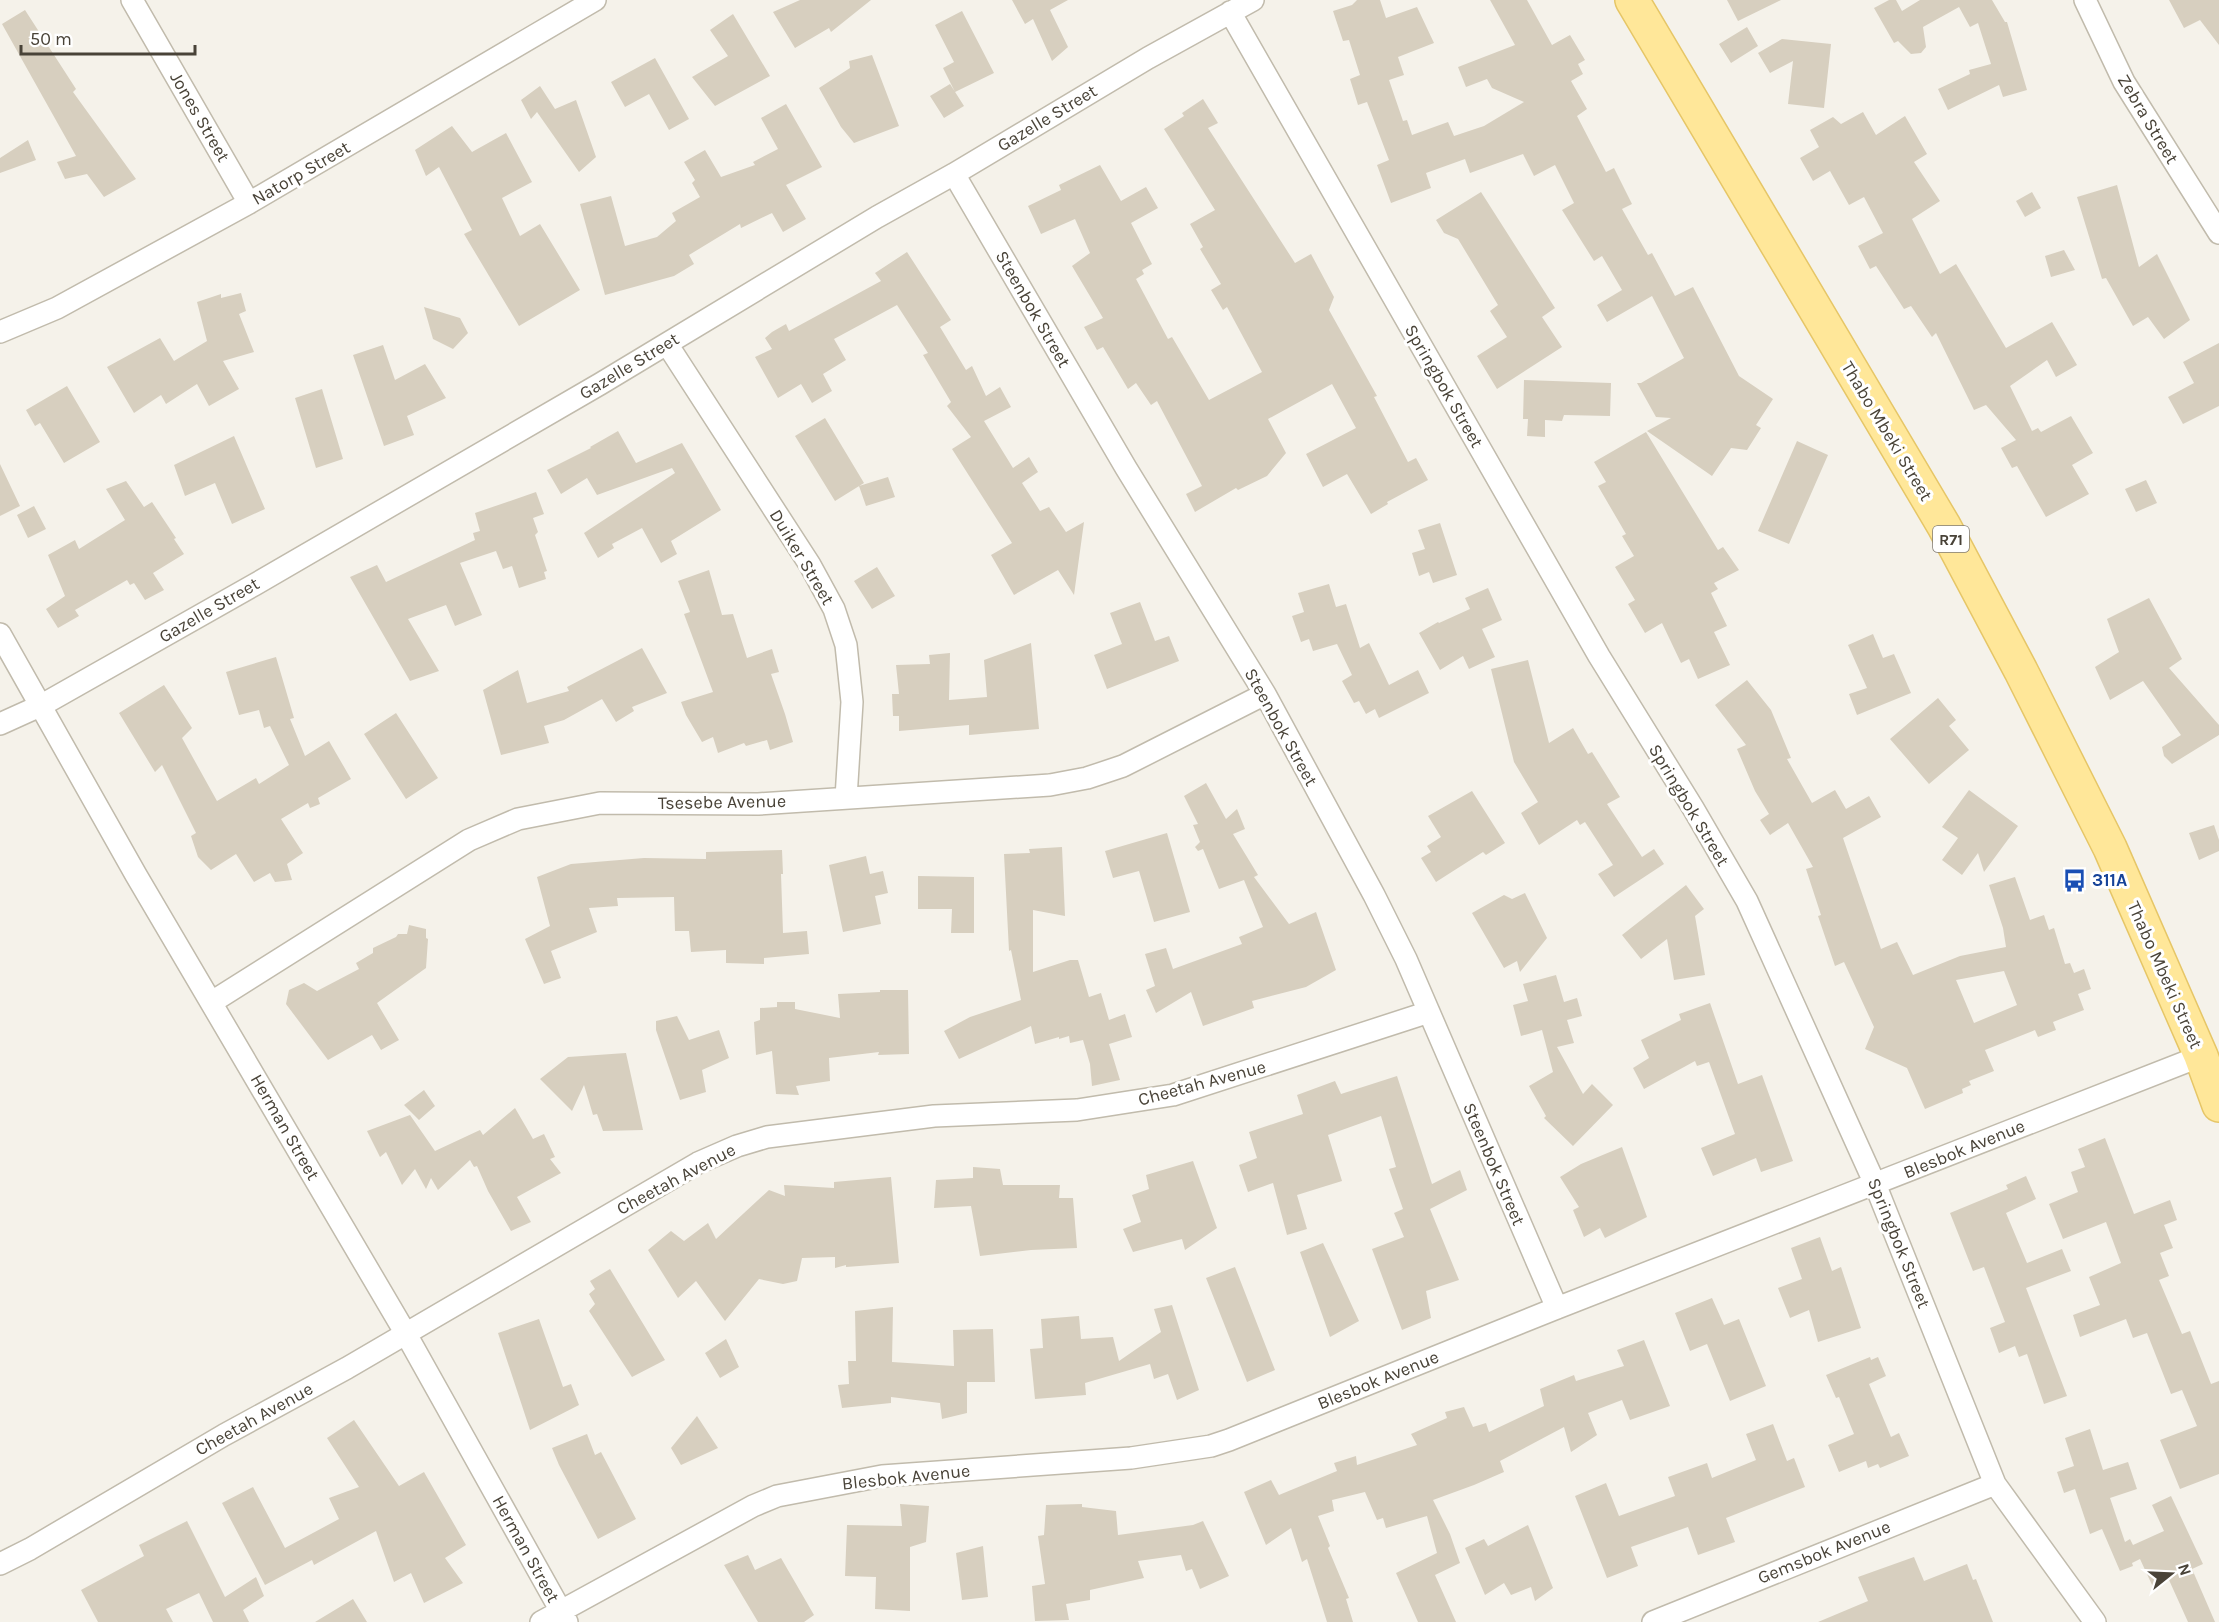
<svg xmlns="http://www.w3.org/2000/svg" width="2219" height="1622" font-family="Karla,sans-serif">
<rect width="100%" height="100%" fill="#f5f2ea"/>
<path fill="#d7cfbf" fill-rule="evenodd" d="M800 0H871L831 32 829 28 795 48 773 12Z
M1012 0H1068L1050 10 1068 47 1052 61 1033 19 1025 24Z
M1357 0H1380L1386 18 1417 7 1434 43 1398 57 1404 75 1389 80 1403 121 1407 120 1412 135 1448 122 1454 136 1484 126 1524 102 1492 88 1487 79 1466 87 1458 67 1515 45 1490 0H1527L1552 45 1570 35 1585 60 1578 64 1583 74 1571 81 1587 109 1577 116 1606 172 1614 168 1632 204 1622 209 1648 255 1652 253 1675 296 1693 287 1739 376 1773 399 1756 425 1761 428 1747 450 1731 448 1712 476 1647 431 1671 418 1656 417 1637 383H1641L1684 358 1652 296 1607 322 1597 305 1622 290 1602 256 1594 261 1562 210 1574 203 1555 165 1534 176 1523 154 1470 173 1465 159 1426 173 1431 188 1391 203 1377 165 1389 160 1367 102 1358 105 1350 79 1360 75 1349 40 1343 41 1333 11 1352 5Z
M1727 0H1781L1738 21Z
M1889 0H1896L1902 11 1920 0H1992L2005 22H2007L2027 90 2003 97 1999 85 1948 110 1938 89 1970 74 1969 70 1991 64 1978 23 1970 27 1959 7 1923 27 1926 47 1921 53 1911 54 1898 41 1894 43 1874 8Z
M2169 0H2219V45L2200 20 2184 28Z
M25 10 76 89 73 92 136 179 104 197 87 174 65 179 57 162 76 156 2 24Z
M962 11 994 73 955 92 943 68 954 62 935 25Z
M733 14 770 76 715 106 692 77 728 56 710 30Z
M1747 27 1758 46 1731 63 1719 44Z
M1782 39 1831 44 1824 108 1788 104 1793 61 1770 73 1758 53Z
M872 55 899 126 854 143 841 127 819 88 850 68 849 61Z
M655 58 689 119 669 130 649 94 625 107 611 82Z
M950 84 964 106 944 118 930 96Z
M540 86 555 109 576 100 596 157 579 172 537 112 531 119 521 100Z
M1203 99 1218 123 1208 128 1295 263 1311 254 1334 297 1329 310 1377 396 1374 397 1408 462 1416 458 1428 480 1387 502 1388 504 1371 514 1347 474 1323 487 1306 454 1356 428 1332 384 1268 419 1286 453 1267 476 1238 490 1236 488 1195 512 1186 494 1202 486 1157 401 1151 405 1136 383 1128 389 1103 347 1097 350 1084 327 1103 318 1072 266 1090 253 1075 219 1041 234 1028 206 1061 190 1059 185 1100 165 1121 201 1146 187 1158 208 1131 223 1152 264 1142 270 1144 274 1136 279 1168 339 1172 337 1209 400 1262 372 1227 307 1223 310 1211 290 1221 284 1200 249 1203 247 1190 224 1215 210 1164 129 1184 116 1182 113Z
M786 104 822 167 786 185 806 219 783 232 772 213 741 228 740 224 689 255 694 264 674 276 605 295 580 204 611 196 625 246 657 237 676 221 672 213 700 197 692 183 695 180 684 162 705 150 721 177 755 165 753 162 778 149 761 118Z
M1863 112 1876 135 1905 116 1927 154 1914 162 1940 201 1912 219 1940 274 1956 264 2006 348 2052 322 2077 365 2056 377 2047 360 2010 386 2032 431 2038 428 2041 432 2071 416 2093 453 2072 465 2089 494 2046 517 2017 466 2012 468 2001 448 2016 440 1986 405 1974 410 1936 333 1932 337 1911 306 1904 309 1876 266 1870 269 1858 246 1883 233 1864 197 1849 205 1830 171 1813 181 1800 158 1819 147 1810 130 1833 117 1841 124Z
M452 126 472 152 506 133 532 182 502 198 520 236 540 224 580 290 519 326 464 234 472 230 439 167 426 176 415 150Z
M28 140 36 160 0 173V158Z
M2117 185 2139 267 2157 254 2190 320 2164 339 2148 317 2133 326 2106 278 2102 279 2077 197Z
M1481 192 1555 308 1542 317 1562 347 1497 389 1477 356 1507 337 1490 311 1498 305 1458 239 1444 233 1436 220Z
M2032 192 2041 208 2025 217 2016 201Z
M2064 250 2075 270 2051 277 2045 256Z
M907 252 951 320 940 327 966 370 972 366 986 396 1000 387 1011 407 984 421 1013 468 1029 457 1038 472 1022 483 1040 511 1049 507 1066 532 1084 522 1074 595 1058 570 1014 595 991 555 1012 543 952 449 971 437 947 406 951 402 923 355 928 353 897 305 834 339 846 360 823 374 832 391 812 403 801 384 778 398 755 357 772 349 765 338 772 332 786 324 789 331 881 281 875 273Z
M241 293 246 311 239 314 254 352 223 361 239 389 209 406 197 384 166 404 161 395 134 413 107 367 160 338 174 361 207 341 197 302 221 294V298Z
M424 307 460 318 468 333 453 349 433 339Z
M2219 343V406L2183 424 2168 397 2194 383 2183 362Z
M383 345 395 380 425 364 446 398 407 416 414 435 384 446 353 355Z
M1524 380 1611 383 1610 416 1564 415 1562 421 1545 420V437L1527 436 1528 419H1523Z
M67 386 100 442 64 463 40 423 35 426 26 410Z
M322 389 343 459 316 468 295 398Z
M825 418 864 483 835 501 795 436Z
M618 431 636 463 682 443 721 510 671 541 677 554 661 563 642 528 612 544 614 548 598 558 584 533 675 473 672 468 597 495 587 478 561 494 547 470 591 448 590 447Z
M1646 432 1718 550 1723 547 1739 570 1714 583 1718 589 1711 593 1727 626 1714 632 1730 665 1698 679 1689 659 1681 663 1662 623 1645 633 1628 604 1635 600 1615 567 1634 556 1622 536 1626 534 1598 486 1606 482 1594 462Z
M234 436 265 509 232 524 215 483 185 496 174 465Z
M1797 441 1828 455 1789 544 1758 531Z
M0 464 20 506 0 516Z
M888 477 895 497 866 506 859 486Z
M2146 480 2157 503 2136 512 2125 489Z
M126 481 144 507 152 502 176 538 174 539 184 554 153 573 164 590 145 600 134 583 130 585 127 580 75 610 79 616 58 628 46 609 65 596 48 555 75 540 79 549 125 520 106 489Z
M536 492 544 514 533 518 538 532 535 535 547 571 544 572 546 579 519 588 512 566 503 569 496 551 460 563 482 615 455 626 446 605 408 619 439 671 410 681 350 577 377 565 386 582 475 540 473 533 480 531 475 513Z
M34 506 46 529 28 538 17 515Z
M1440 523 1457 575 1433 583 1429 572 1419 576 1412 553 1425 549 1418 530Z
M877 567 895 596 872 609 854 581Z
M709 570 722 615 733 614 747 658 772 649 779 672 771 674 785 714 793 742 770 750 767 740 746 746 744 743 718 753 713 737 702 742 686 715 681 702 713 692 684 614 690 612 678 581Z
M1329 584 1336 607 1346 604 1360 648 1369 643 1389 685 1418 670 1429 693 1379 718 1375 709 1366 714 1359 701 1354 703 1342 681 1352 675 1337 644 1313 651 1309 639 1301 642 1292 616 1304 612 1298 593Z
M1488 588 1502 620 1482 629 1495 657 1469 669 1463 656 1440 670 1419 633 1438 622 1439 623 1470 609 1465 598Z
M2149 598 2182 659 2169 668 2219 725V735L2172 764 2164 756 2162 747 2181 735 2143 681 2110 700 2095 667 2119 652 2107 619Z
M1140 602 1155 641 1169 636 1179 661 1107 689 1094 655 1122 644 1110 613Z
M1873 634 1883 658 1894 654 1911 693 1857 715 1849 694 1867 688 1848 645Z
M1031 643 1039 729 969 735V725L899 731V716H893L892 694H899L896 665 930 664 929 655 950 653 949 700 987 697 984 660Z
M642 648 667 693 632 707 634 711 616 722 602 699 564 720 544 726 549 743 501 755 483 690 518 670 527 703 569 691 567 687Z
M276 657 294 718 290 719 305 756 329 741 351 779 318 798 320 804 310 808 308 803 281 819 303 853 287 864 292 880 275 882 270 873 254 882 236 854 211 870 198 857 191 836 196 833 162 765 155 772 119 713 164 685 192 728 182 738 217 801 256 778 259 784 289 765 270 726 264 728 259 710 239 715 226 672Z
M1528 660 1549 743 1573 728 1588 754 1592 752 1620 797 1607 804 1642 857 1654 849 1664 864 1614 897 1598 874 1613 865 1585 822 1580 825 1577 820 1539 845 1521 813 1538 802 1514 762 1491 669Z
M1747 680 1771 710 1791 758 1787 759 1812 803 1835 790 1846 809 1869 796 1881 817 1843 838 1881 949 1897 942 1913 975 1960 956 2006 947 2003 928 1989 885 2015 877 2030 920 2044 915 2049 930 2054 928 2065 964 2070 963 2074 973 2084 969 2091 989 2078 994 2084 1010 2053 1022 2056 1030 2038 1037 2035 1030 1985 1050 1994 1071 1969 1081 1971 1085 1962 1089 1963 1093 1925 1109 1907 1068 1865 1049 1874 1027 1844 962 1835 966 1818 916 1821 915 1806 869 1813 867 1788 823 1770 835 1760 820 1769 814 1755 791 1737 749 1746 745 1715 705ZM2004 971 2017 1005 1974 1023 1956 980Z
M1938 698 1956 720 1949 726 1969 750 1929 784 1890 739Z
M396 713 438 778 406 799 364 734Z
M1206 783 1226 819 1237 809 1245 829 1233 834 1258 875 1254 877 1289 924 1316 912 1336 970 1306 987 1252 1001 1254 1008 1203 1026 1191 992 1156 1013 1146 990 1155 986 1145 954 1166 948 1173 969 1242 944 1239 937 1263 927 1244 880 1219 889 1203 849 1198 851 1195 847 1200 842 1193 825 1198 824 1184 796Z
M1969 790 2018 826 1984 872 1978 853 1962 875 1942 860 1958 838 1942 827Z
M1472 791 1505 843 1486 855 1483 852 1436 882 1421 858 1431 852 1427 846 1441 837 1428 816Z
M2214 825 2219 840V851L2199 860 2189 833Z
M1167 833 1190 912 1154 922 1139 871 1113 878 1105 851Z
M1062 847 1065 916 1033 910V972L1070 960H1078L1089 997 1101 993 1109 1020 1125 1014 1132 1037 1109 1044 1120 1080 1092 1086 1090 1064 1083 1040 1070 1043 1069 1036 1059 1039V1037L1035 1044 1031 1026 959 1059 944 1031 970 1017 1021 1000 1011 950 1009 951 1004 854 1030 853 1029 849Z
M782 850 783 874H781L783 933 807 931 809 954 764 958V964L726 963V950L691 952 689 931H675L674 897 617 898 618 906 589 908 597 932 551 951 561 978 544 984 525 939 550 926 537 877 571 864 644 858 706 859V852Z
M866 856 870 874 883 871 888 893 875 896 881 924 843 932 829 865Z
M918 876 974 877V933H951L952 909H918Z
M1686 885 1704 909 1695 916 1705 975 1674 980 1667 939 1641 959 1622 935Z
M1525 893 1547 938 1520 972 1517 961 1504 968 1472 913 1504 895 1512 899Z
M409 925 426 929V938L428 939 426 968 377 1003 399 1040 381 1050 372 1035 328 1060 286 1004 289 990 304 983 317 991 359 969 356 963 373 953V948L396 937 398 934H407Z
M1556 975 1564 1002 1577 998 1582 1016 1567 1020 1574 1043 1557 1047 1583 1094 1592 1084 1613 1105 1573 1146 1544 1118 1546 1116 1529 1086 1553 1072 1542 1030 1521 1036 1513 1005 1528 1001 1523 984Z
M880 990H908L909 1054 878 1055 879 1052 829 1058 830 1081 796 1086 799 1095 776 1094 772 1051 756 1055 754 1022 760 1020V1008L777 1007V1002H795V1009L840 1018 838 994 880 992Z
M1710 1003 1738 1084 1762 1075 1793 1161 1761 1172 1756 1158 1713 1176 1701 1148 1735 1134 1709 1062 1697 1066 1695 1061 1644 1089 1633 1068 1649 1058 1641 1040 1681 1020 1679 1014Z
M677 1016 689 1040 719 1030 729 1058 702 1070 706 1092 680 1100 656 1030V1021Z
M626 1053 643 1130 603 1131 597 1114 593 1115 584 1085 572 1111 540 1079 568 1057Z
M1397 1076 1432 1184 1460 1170 1467 1190 1430 1209 1459 1280 1426 1291 1431 1318 1402 1330 1372 1249 1404 1237 1394 1213 1403 1209 1389 1169 1396 1167 1381 1116 1328 1135 1342 1181 1297 1195 1307 1229 1287 1235 1273 1183 1248 1192 1239 1165 1257 1158 1249 1132 1303 1114 1297 1095 1335 1081 1341 1094Z
M424 1090 435 1106 419 1120 404 1105Z
M515 1108 533 1139 544 1134 555 1157 550 1159 561 1173 517 1197 531 1222 511 1231 488 1191 477 1166 474 1167 470 1160 438 1190 431 1178 426 1189 415 1169 402 1185 386 1152 380 1157 367 1131 410 1115 435 1151 480 1130 483 1135Z
M2105 1138 2134 1214 2170 1200 2177 1220 2164 1225 2173 1248 2160 1253 2169 1276 2159 1280 2182 1334 2190 1331 2211 1384 2219 1381V1474L2180 1489 2160 1440 2197 1426 2182 1390 2171 1394 2147 1333 2133 1338 2126 1319 2080 1337 2073 1315 2100 1305 2089 1277 2121 1263 2106 1222 2063 1239 2049 1204 2078 1192 2071 1172 2085 1167 2078 1149Z
M1622 1147 1647 1217 1605 1238 1600 1228 1584 1237 1573 1210 1579 1207 1560 1177 1581 1164Z
M1193 1161 1217 1228 1185 1250 1182 1239 1133 1252 1123 1229 1141 1222 1132 1195 1149 1189 1146 1175Z
M973 1167 1000 1169 1003 1185H1060L1059 1198H1073L1077 1248 1031 1250 980 1256 971 1206 934 1208 936 1180 973 1178Z
M2026 1176 2036 1199 2006 1213 2027 1263 2062 1249 2071 1271 2026 1288 2067 1396 2044 1404 2027 1354 2019 1357 2015 1346 1999 1353 1990 1328 2005 1322 1984 1267 1973 1271 1950 1213 2008 1189 2006 1185Z
M891 1177 899 1263 846 1267V1265L835 1268V1257L802 1258 797 1281 783 1284 759 1279 725 1321 696 1281 678 1298 648 1250 671 1231 684 1241 708 1223 716 1239 769 1190 785 1196 784 1185 834 1188V1182Z
M1820 1237 1832 1271 1841 1267 1861 1328 1818 1342 1809 1310 1790 1318 1778 1288 1802 1279 1791 1248Z
M1323 1243 1359 1321 1330 1337 1300 1252Z
M1235 1267 1275 1370 1247 1382 1206 1278Z
M610 1269 665 1360 632 1377 589 1311 595 1304 589 1294 595 1289 590 1281Z
M1712 1298 1724 1325 1739 1319 1766 1386 1730 1401 1707 1344 1690 1351 1675 1313Z
M1172 1305 1199 1390 1177 1400 1168 1374 1154 1379 1150 1364 1085 1383 1086 1395 1035 1399 1030 1349 1043 1348 1041 1319 1079 1316 1081 1339 1113 1337 1119 1361 1161 1332 1154 1309Z
M893 1307 892 1362 954 1366 953 1330 993 1329 995 1382H967V1413L942 1419 940 1403 891 1397V1403L842 1408 838 1385 849 1384 848 1361H856L855 1311Z
M539 1319 563 1387 571 1384 579 1405 530 1430 498 1333Z
M726 1339 739 1367 720 1378 705 1353Z
M1644 1340 1670 1406 1630 1420 1622 1400 1588 1413 1597 1435 1571 1452 1564 1427 1500 1461 1504 1472 1474 1485 1433 1500 1450 1534 1460 1563 1435 1575 1456 1622H1418L1396 1573 1437 1553 1427 1516 1386 1528 1383 1518 1377 1520 1365 1492 1332 1500 1334 1511 1318 1516 1330 1546 1328 1548 1349 1598 1346 1599 1353 1622H1327L1307 1559 1302 1562 1291 1528 1266 1545 1244 1492 1271 1480 1279 1495 1337 1471 1334 1463 1356 1456 1357 1465 1417 1445 1411 1434 1447 1418 1445 1412 1464 1407 1473 1427 1486 1423 1489 1432 1544 1406 1540 1389 1574 1375 1576 1381 1624 1366 1617 1350Z
M1870 1357 1871 1360 1878 1357 1886 1376 1869 1384 1891 1437 1899 1433 1909 1456 1880 1468 1878 1464 1868 1468 1866 1461 1839 1472 1828 1445 1854 1434 1839 1397 1836 1398 1826 1375Z
M697 1416 718 1448 681 1465 671 1448Z
M354 1420 399 1486 424 1472 466 1545 445 1558 463 1583 424 1603 411 1573 394 1582 376 1531 314 1565 312 1560 265 1585 222 1503 253 1487 285 1548 339 1519 329 1498 359 1487 327 1438Z
M1773 1424 1787 1461 1794 1458 1805 1487 1726 1518 1735 1542 1698 1555 1688 1527 1631 1547 1638 1566 1607 1578 1575 1496 1606 1483 1619 1516 1675 1496 1668 1477 1707 1463 1712 1478 1756 1460 1746 1434Z
M2090 1429 2103 1470 2128 1462 2137 1489 2110 1498 2125 1542 2130 1539 2137 1553 2133 1545 2164 1531 2152 1505 2171 1496 2203 1564 2192 1569 2215 1622H2188L2169 1580 2153 1587 2140 1559 2132 1563 2133 1566 2120 1571 2102 1529 2090 1534 2075 1489 2064 1493 2057 1472 2074 1466 2065 1438Z
M587 1434 595 1455 601 1452 636 1519 598 1539 559 1465 552 1448Z
M900 1504 929 1506 926 1542 910 1547V1611L875 1609 876 1577 845 1576 847 1525 902 1526Z
M1082 1504V1507L1116 1511 1118 1535 1193 1525 1203 1521 1229 1576 1200 1589 1192 1569 1186 1571 1181 1555 1138 1561 1144 1578 1090 1590V1600L1066 1604 1069 1620 1035 1621 1032 1586 1045 1584 1038 1536 1044 1535 1046 1505Z
M187 1521 225 1597 256 1577 264 1596 243 1610 249 1622H213L199 1593 166 1609 173 1622H98L81 1590 144 1556 139 1545Z
M1528 1525 1553 1588 1535 1601 1531 1587 1511 1595 1504 1583 1485 1595 1465 1548 1484 1539 1488 1546Z
M983 1546 988 1597 962 1600 956 1553Z
M748 1555 755 1570 781 1558 814 1615 804 1622H758L724 1565Z
M1914 1557 1924 1581 1967 1564 1973 1580 1976 1579 1993 1622H1818L1868 1601 1858 1577Z
M353 1599 367 1622H315Z"/>
<g fill="none" stroke-linecap="round" stroke-linejoin="round">
<defs>
<path id="street" d="M132 0 249 203
M2085 0 2124 82 2219 233
M1230 12 1599 656 1693 808 1747 901 1875 1184 1995 1484 2095 1622
M954 174 1126 468 1265 694 1374 895 1406 959 1557 1308
M0 332 57 308 249 203 595 0
M667 344 810 565 834 609 846 645 852 702 846 798
M0 634 136 875 406 1334 567 1622
M0 724 42 705 254 585 600 384 877 217 954 174 1148 58 1253 0
M212 1002 469 840 518 819 600 803 758 804 1050 785 1087 778 1123 766 1265 694
M0 1564 30 1549 224 1435 347 1368 698 1163 737 1146 767 1137 934 1116 1077 1110 1173 1095 1429 1012
M541 1622 753 1506 777 1496 882 1476 1131 1458 1211 1446 1229 1440 1557 1308 2201 1056
M1653 1622 1995 1484"/>
<path id="primary" d="M1632 0 1944 526 2021 671 2110 848 2201 1056 2219 1105"/>
</defs>
<use href="#street" stroke="#c1bbac" stroke-width="24"/>
<use href="#primary" stroke="#e6c667" stroke-width="36"/>
<use href="#street" stroke="#fff" stroke-width="21"/>
<use href="#primary" stroke="#ffe799" stroke-width="33"/>
</g>
<defs>
<symbol id="bus-bare" viewBox="-9 -9 18 18"><path d="M-5-6H5V4H4V6H2V4H-2V6H-4V4H-5ZM-3.5-4V0h7V-4ZM-3.5 1.2v1.5H-2V1.2ZM2 1.2v1.5H3.5V1.2Z" fill="#1a4fb4" stroke="#fff" stroke-width="2.5" paint-order="stroke"/></symbol>
</defs>
<g fill-rule="evenodd">
<use href="#bus-bare" x="2058" y="864" width="33" height="33"/>
</g>
<g text-anchor="middle" stroke-width="6" stroke-linejoin="round" paint-order="stroke">
<rect fill="#fff" stroke="#807b74" stroke-width="1.5" x="1933" y="526" width="36" height="26" rx="4.5"/>
<g font-size="16" font-weight="bold" fill="#494338">
<text x="1951" y="545">R71</text>
</g>
<g font-size="18" fill="#494338" stroke="#fff">
<text transform="translate(200 117) rotate(60)" y="6">Jones Street</text>
<text transform="translate(1047 118) rotate(-31)" y="6">Gazelle Street</text>
<text transform="translate(2148 119) rotate(59)" y="6">Zebra Street</text>
<text transform="translate(301 173) rotate(-30)" y="6">Natorp Street</text>
<text transform="translate(1033 309) rotate(60)" y="6">Steenbok Street</text>
<text transform="translate(629 366) rotate(-31)" y="6">Gazelle Street</text>
<text transform="translate(1444 386) rotate(60)" y="6">Springbok Street</text>
<text transform="translate(1887 431) rotate(59)" y="6">Thabo Mbeki Street</text>
<text transform="translate(802 557) rotate(59)" y="6">Duiker Street</text>
<text transform="translate(209 610) rotate(-30)" y="6">Gazelle Street</text>
<text transform="translate(1281 727) rotate(61)" y="6">Steenbok Street</text>
<text transform="translate(722 802) rotate(-1)" y="6">Tsesebe Avenue</text>
<text transform="translate(1689 805) rotate(59)" y="6">Springbok Street</text>
<text transform="translate(2165 975) rotate(66)" y="6">Thabo Mbeki Street</text>
<text transform="translate(1202 1083) rotate(-15)" y="6">Cheetah Avenue</text>
<text transform="translate(285 1127) rotate(60)" y="6">Herman Street</text>
<text transform="translate(1964 1149) rotate(-22)" y="6">Blesbok Avenue</text>
<text transform="translate(1494 1164) rotate(67)" y="6">Steenbok Street</text>
<text transform="translate(676 1179) rotate(-28)" y="6">Cheetah Avenue</text>
<text transform="translate(1899 1243) rotate(68)" y="6">Springbok Street</text>
<text transform="translate(1378 1380) rotate(-22)" y="6">Blesbok Avenue</text>
<text transform="translate(254 1419) rotate(-29)" y="6">Cheetah Avenue</text>
<text transform="translate(906 1477) rotate(-6)" y="6">Blesbok Avenue</text>
<text transform="translate(526 1549) rotate(61)" y="6">Herman Street</text>
<text transform="translate(1824 1552) rotate(-22)" y="6">Gemsbok Avenue</text>
</g>
<g font-size="18" font-weight="bold" fill="#164399" stroke="#fff" text-anchor="start">
<text x="2092" y="886">311A</text>
</g>
</g>
<g transform="translate(2171 1574) rotate(72)" stroke="#ffffff" stroke-width="4.5" paint-order="stroke">
<path d="M0-4.5L10 22L0 15L-10 22Z" fill="#494338"/>
<text y="-9" font-size="16" font-weight="bold" text-anchor="middle" fill="#494338">N</text>
</g>
<path d="M21 45v9h174v-9" fill="none" stroke="#494338" stroke-width="3"/>
<text x="30" y="45" font-size="18" fill="#494338" stroke="#ffffff" stroke-width="4.5" paint-order="stroke">50 m</text>
</svg>
